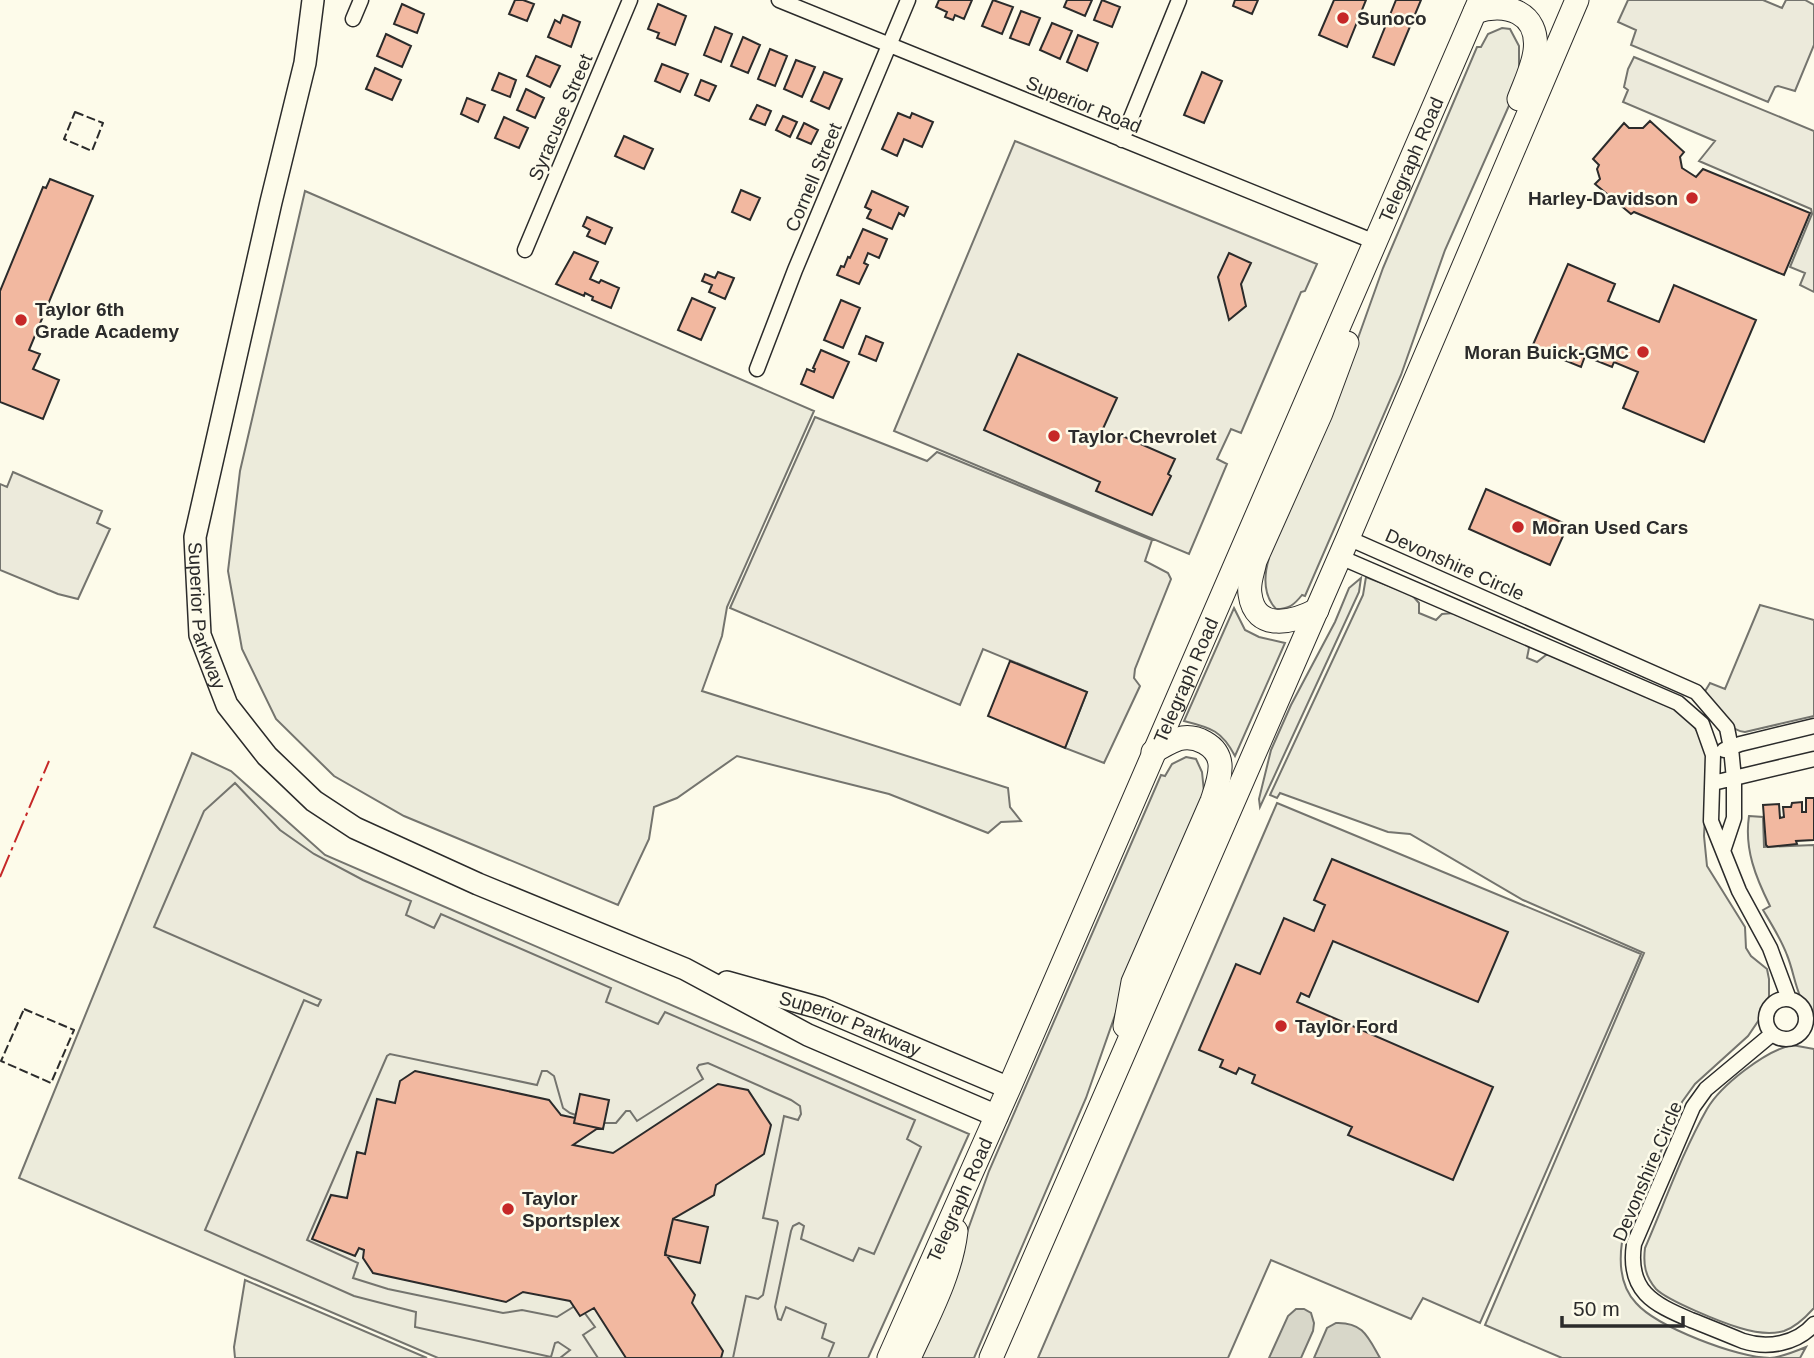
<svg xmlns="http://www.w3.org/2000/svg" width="1814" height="1358" font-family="Helvetica,sans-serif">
<rect width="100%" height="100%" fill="#fdfbea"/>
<path fill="#ecebdb" stroke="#74746e" stroke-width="2" d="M1502 28 1510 29 1519 46V83L1445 250 1401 375 1305 596 1302 595C1294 605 1289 609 1276 609 1262 594 1264 575 1269 558L1266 556 1337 397 1383 268 1477 47H1481L1488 34Z
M305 191 814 411 727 607 722 636 702 691 1008 788 1010 807 1021 821 1001 822 988 833 889 794 737 756 677 798 654 807 649 839 618 905 404 816 334 776 276 719 242 649 228 571 240 471Z
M1366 577 1412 595 1419 603V613L1436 620 1442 614 1454 613 1527 644 1529 648 1527 658 1537 662 1546 655 1553 654 1673 706 1691 722 1702 739 1708 758 1704 836 1707 866 1745 927 1746 948 1751 956 1767 969 1769 979V996L1765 1011 1748 1036 1695 1084 1682 1102 1622 1242C1619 1263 1620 1286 1636 1303 1657 1327 1738 1358 1770 1358 1782 1357 1794 1352 1806 1347L1800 1358H1562L1485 1325 1644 953 1523 900 1410 834 1388 832 1280 793 1277 798 1270 795 1363 595Z
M1361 578 1359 592 1260 807 1259 799 1271 750 1291 705 1335 622 1349 588Z
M1760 605 1814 620V716L1745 732C1726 730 1716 708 1704 693L1710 683 1725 689Z
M1234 608 1245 630 1259 637 1285 643 1235 756C1222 731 1212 728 1184 721Z
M192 753 231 771 325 855 969 1134 868 1358H438L19 1178Z
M1186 757 1196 759 1202 772 1204 792 1120 1001 1086 1098 974 1358H917L947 1288 989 1171 1161 775 1165 776 1172 764Z
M1749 816 1763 817 1764 847 1814 845V1016C1795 998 1796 977 1787 955 1781 939 1772 925 1763 910L1770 906C1756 878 1744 849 1749 816Z
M1792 1045 1814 1049V1308C1806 1317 1796 1327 1784 1331 1770 1335 1753 1332 1740 1328 1723 1323 1668 1301 1656 1289 1645 1276 1643 1264 1645 1248 1665 1202 1682 1153 1707 1109 1721 1085 1765 1051 1792 1045Z
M245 1280 427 1358H235L234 1347Z"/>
<path fill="#eceadb" stroke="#74746e" stroke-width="2" d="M1628 0H1763L1782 8 1786 0H1805L1814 5V45L1795 91 1778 86 1775 87 1768 102 1631 45 1636 30 1618 22Z
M1634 57 1814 131V292L1800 285 1805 273 1790 267 1812 214 1811 209 1699 161 1715 141 1623 102 1628 90 1624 87 1628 69Z
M1015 141 1317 264 1305 291 1301 292 1241 433 1231 429 1217 459 1227 464 1189 554 894 431Z
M815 417 927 461 937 452 1152 540 1145 561 1168 573 1171 579 1135 669 1134 678 1140 686 1104 763 1065 748 1087 692 983 649 960 705 730 608Z
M13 472 102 511 97 523 110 529 78 599 58 594 0 570V484L7 487Z
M235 783 280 830 314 854 363 880 411 901 406 915 434 928 441 914 611 988 606 1002 658 1024 665 1012 915 1120 907 1139 921 1147 874 1254 859 1248 853 1261 801 1239 804 1226 799 1223 793 1226 791 1231 775 1307 778 1319 781 1320 786 1307 826 1324 822 1338 834 1343 828 1358H733L746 1296 758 1299 763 1295 778 1223 777 1221 763 1218 784 1116 798 1120 801 1114 800 1106 791 1100 708 1063 699 1065 697 1068 703 1079 637 1121 630 1111H626L616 1123H599L570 1113 563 1108 554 1076 547 1071H542L537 1085 390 1054 387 1056 307 1240 358 1263 353 1278 388 1289 503 1313 522 1310 557 1317 578 1304 595 1327 583 1335 598 1358H560L570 1350 558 1342 555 1343 551 1357 415 1327 416 1312 354 1296 205 1230 304 1000 318 1006 321 1000 154 927 204 811Z
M1277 803 1641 954 1480 1323 1423 1298 1411 1319 1271 1260 1228 1358H1038Z"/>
<path fill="#d8d7c9" stroke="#74746e" stroke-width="2" d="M1296 1309H1304L1311 1313 1314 1323 1313 1331 1301 1358H1269L1288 1316Z
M1336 1323C1363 1322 1368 1337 1380 1358H1314L1327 1328Z"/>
<path fill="#f2b8a0" stroke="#2b2b2b" stroke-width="2" d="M515 0H523L534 4 527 21 509 14Z
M939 0H972L964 19 955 15 953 20 945 17 947 12 936 7Z
M993 0 1013 7 1002 34 982 26Z
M1067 0H1092L1085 16 1064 7Z
M1102 0 1120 7 1112 27 1094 20Z
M1235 0H1258L1252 14 1233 6Z
M1334 0H1366L1347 47 1319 35Z
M1396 0H1421L1394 65 1373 57Z
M402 4 424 14 417 33 394 24Z
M658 4 686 16 675 45 657 38 659 33 648 29Z
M1021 11 1040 18 1029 45 1010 38Z
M563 15 580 22 571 47 548 37 555 20 560 23Z
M1052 23 1072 31 1060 59 1040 50Z
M715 27 732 34 721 62 704 55Z
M386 34 411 46 402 67 377 56Z
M1078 35 1098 43 1087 71 1067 62Z
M743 37 760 45 748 73 731 66Z
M770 49 787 56 775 86 758 79Z
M536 56 560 66 550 87 527 76Z
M796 60 815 67 802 97 784 89Z
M662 64 688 74 680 92 655 81Z
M375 68 401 80 392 100 366 89Z
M824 72 842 79 829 109 811 101Z
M1202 72 1222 81 1204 123 1184 115Z
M499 73 516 80 510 97 492 90Z
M701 80 716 86 709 101 695 95Z
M526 89 544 98 535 118 517 110Z
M467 98 485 105 478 122 461 114Z
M757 105 771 111 765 125 750 119Z
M898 113 910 118 912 113 933 122 922 147 904 139 897 156 882 149Z
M783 116 797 122 790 137 776 130Z
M504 117 528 128 519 148 495 138Z
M1650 121 1684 152 1680 157 1682 168 1696 177 1703 169 1810 213 1784 275 1634 212 1631 214 1595 184 1600 179 1597 169 1599 165 1593 159 1624 123 1629 128H1643Z
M804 123 818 130 811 144 797 138Z
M624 136 653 149 644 169 615 156Z
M50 179 93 196 29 350 40 354 33 369 59 380 43 419 0 402V291L43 187 46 188Z
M741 190 760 198 750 220 732 212Z
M872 191 908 207 904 216 899 213 892 229 867 218 871 210 865 207Z
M587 217 612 228 605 244 587 236 590 230 583 226Z
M863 229 887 239 879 258 868 253 864 263 868 265 859 284 837 275 841 266 844 267 848 257 850 258Z
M574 252 598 262 590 279 599 283 601 280 619 288 611 308 592 300 593 297 585 293 584 296 556 284Z
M1229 253 1251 263 1241 284 1246 306 1229 320 1218 277Z
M1568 264 1615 284 1608 301 1659 322 1674 285 1756 320 1704 442 1623 408 1638 372 1614 362 1612 367 1585 356 1581 367 1532 347Z
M718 272 734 278 725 299 709 292 712 285 702 281 705 274 715 278Z
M692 298 715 308 701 340 678 330Z
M841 300 860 308 843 348 824 340Z
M866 336 883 343 876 361 859 354Z
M821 350 849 362 833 398 801 384 807 369 814 372 815 369 813 368Z
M1018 354 1117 398 1101 433 1116 439 1118 434 1175 459 1168 474 1171 476 1152 515 1096 491 1100 482 984 430Z
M1486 489 1568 525 1550 565 1469 529Z
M1010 661 1087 692 1065 748 988 716Z
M1806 798H1814V840L1796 841 1797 844 1768 847 1766 845 1763 805 1779 804 1780 818 1784 817 1783 807H1791L1792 803 1802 802V812H1806Z
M1332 859 1508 932 1478 1002 1333 941 1309 997 1301 993 1297 1002 1493 1087 1453 1180 1348 1135 1352 1127 1252 1083 1255 1075 1239 1068 1236 1074 1220 1067 1223 1060 1199 1050 1236 964 1260 974 1284 918 1314 931 1325 905 1314 900Z
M415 1071 549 1100 561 1115 575 1118 574 1123 598 1128 573 1145 613 1153 718 1084 748 1090 771 1125 764 1154 716 1185 714 1195 673 1219 665 1253 695 1295 692 1303 723 1351 721 1358H626L594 1308 580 1316 570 1301 523 1292 506 1302 373 1273 363 1258 364 1250 359 1248 355 1256 312 1239 331 1195 347 1198 357 1152 365 1154 377 1099 395 1103 400 1081Z
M580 1094 609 1100 603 1129 574 1123Z
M673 1219 708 1227 700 1263 665 1255Z"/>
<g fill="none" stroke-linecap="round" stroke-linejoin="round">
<defs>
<path id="street" d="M779 0 1375 242
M353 19 361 0
M1122 140 1179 0
M525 250 630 0
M757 369 795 270 908 0
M1348 538 1696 692 1727 728 1731 748 1734 779V818L1724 848
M1340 557 1678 703 1702 724 1713 755 1711 821 1739 891 1770 948 1789 999
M1724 750 1740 744 1814 726
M1713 783 1814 759
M1766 1019a20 20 0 1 1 40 0a20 20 0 1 1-40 0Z
M1772 1034 1706 1089 1693 1107 1634 1244C1627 1291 1653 1304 1691 1320 1709 1327 1726 1334 1743 1341 1767 1349 1797 1344 1814 1324"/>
<g id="secondary">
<path id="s1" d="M313 0 305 63 271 202 195 537 200 635 227 705 267 756 314 801 355 828 478 884 685 969 808 1035 997 1116"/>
<path id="s2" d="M727 982 820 1008 1009 1088"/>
</g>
<g id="primary">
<path d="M1475 12C1505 1 1540 12 1535 51 1533 67 1525 83 1519 99"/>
<path d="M1317 610C1294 622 1255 633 1250 594 1248 583 1253 572 1255 561L1321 413 1347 343"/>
<path d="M1125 1026 1133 982 1212 801C1216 789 1221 776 1220 764 1218 745 1195 734 1178 739 1170 742 1161 747 1153 752"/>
<path id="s3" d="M889 1358 1009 1088 1480 0"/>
<path d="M909 1358C927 1318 951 1275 956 1231"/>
<path d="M991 1358 1348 538 1577 0"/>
</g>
</defs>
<use href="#street" stroke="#2b2b2b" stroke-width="17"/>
<use href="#secondary" stroke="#2b2b2b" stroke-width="24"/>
<use href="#primary" stroke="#2b2b2b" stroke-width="25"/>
<use href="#street" stroke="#fdfbea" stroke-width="14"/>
<use href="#secondary" stroke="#fdfbea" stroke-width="21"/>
<use href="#primary" stroke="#fdfbea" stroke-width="23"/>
<path stroke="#2b2b2b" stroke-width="2" stroke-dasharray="9 3.5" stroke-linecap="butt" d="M75 112 103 123 92 151 64 139Z
M24 1009 74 1030 51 1083 1 1061Z"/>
<path stroke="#c62828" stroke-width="2" stroke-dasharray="24 5 3.5 5" stroke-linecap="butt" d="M0 877 49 761"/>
</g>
<g fill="#c62828" stroke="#fdfbea" stroke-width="2.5">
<circle cx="1343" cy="18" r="7"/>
<circle cx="1692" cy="198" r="7"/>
<circle cx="21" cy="320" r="7"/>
<circle cx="1643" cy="352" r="7"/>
<circle cx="1054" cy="436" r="7"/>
<circle cx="1518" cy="527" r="7"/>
<circle cx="1281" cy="1026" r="7"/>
<circle cx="508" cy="1209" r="7"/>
</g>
<g text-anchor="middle" stroke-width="5" stroke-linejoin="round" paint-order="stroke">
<g font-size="19" font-weight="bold" fill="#2b2b2b" stroke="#fdfbea" text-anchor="start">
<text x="1357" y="25">Sunoco</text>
<text x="1678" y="205" text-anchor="end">Harley-Davidson</text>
<text x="35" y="316">Taylor 6th<tspan x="35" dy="22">Grade Academy</tspan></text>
<text x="1629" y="359" text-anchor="end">Moran Buick-GMC</text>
<text x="1068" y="443">Taylor Chevrolet</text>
<text x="1532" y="534">Moran Used Cars</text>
<text x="1295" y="1033">Taylor Ford</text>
<text x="522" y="1205">Taylor<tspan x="522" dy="22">Sportsplex</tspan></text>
</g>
<g font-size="19" fill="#2b2b2b" stroke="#fdfbea">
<text transform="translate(1084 104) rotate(22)" y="7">Superior Road</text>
<text transform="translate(560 117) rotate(-67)" y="7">Syracuse Street</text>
<text dy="7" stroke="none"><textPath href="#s3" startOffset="1307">Telegraph Road</textPath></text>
<text transform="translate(813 177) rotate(-67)" y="7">Cornell Street</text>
<text transform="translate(1455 564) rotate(24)" y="7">Devonshire Circle</text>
<text dy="7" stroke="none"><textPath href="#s1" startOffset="630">Superior Parkway</textPath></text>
<text dy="7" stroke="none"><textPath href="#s3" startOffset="740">Telegraph Road</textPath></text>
<text dy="7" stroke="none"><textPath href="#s2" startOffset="130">Superior Parkway</textPath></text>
<text transform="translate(1647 1171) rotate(-67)" y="7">Devonshire Circle</text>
<text dy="7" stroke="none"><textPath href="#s3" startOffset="173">Telegraph Road</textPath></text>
</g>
</g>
<path d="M1562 1316v10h121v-10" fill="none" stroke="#2b2b2b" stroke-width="3.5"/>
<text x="1573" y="1316" font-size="21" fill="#2b2b2b" stroke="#fdfbea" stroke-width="5" paint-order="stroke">50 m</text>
</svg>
